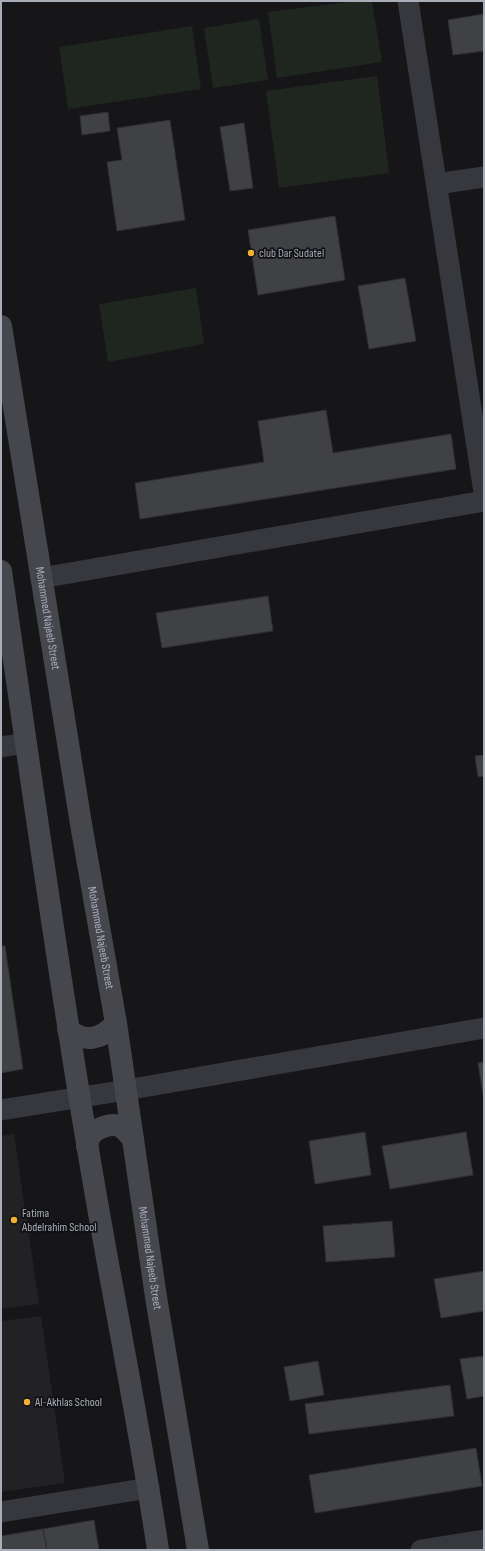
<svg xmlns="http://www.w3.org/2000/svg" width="485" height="1551" font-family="'Sofia Sans Condensed',sans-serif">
<rect width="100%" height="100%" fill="#161618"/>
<path fill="#222225" d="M14 1134 39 1304 1 1309V1136Z
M41 1316 65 1483 1 1492V1321Z"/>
<path fill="#1e261f" d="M358 1H372L382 62 277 78 268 12Z
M259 19 268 80 213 88 204 28Z
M192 26 201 89 68 109 59 47Z
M377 76 389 173 279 188 266 91Z
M196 288 204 344 108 362 99 304Z"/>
<path fill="#404145" stroke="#303034" d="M484 14V51L453 55 448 20Z
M108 112 110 131 82 135 80 116Z
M170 120 185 220 117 231 107 162 122 160 117 128Z
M244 123 253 188 230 191 220 127Z
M335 216 345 280 258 295 248 230Z
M405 278 416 341 369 349 358 286Z
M326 410 333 453 451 434 456 469 140 519 135 483 264 462 258 421Z
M268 596 273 631 162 648 156 613Z
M484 755V776L478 777 475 756Z
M1 946H5L23 1069 1 1073Z
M484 1062V1101L478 1063Z
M365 1132 371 1175 315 1184 309 1141Z
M466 1132 473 1175 390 1189 382 1146Z
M392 1221 395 1257 326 1262 323 1226Z
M484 1271V1311L441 1318 434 1279Z
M484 1356V1396L467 1399 460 1359Z
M318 1361 324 1395 290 1401 284 1367Z
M450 1385 454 1416 309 1434 305 1404Z
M476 1448 482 1486 315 1513 309 1475Z
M94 1520 99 1550H47L43 1529Z
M43 1529 47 1550H1V1536Z"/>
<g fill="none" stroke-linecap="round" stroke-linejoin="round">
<path stroke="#37383d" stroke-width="21" d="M408 1 484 492
M437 184 484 177
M41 578 484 501
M1 747 26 743
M1 1110 126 1090 484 1028
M1 1512 149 1488
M421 1550 484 1540"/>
<g stroke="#45474d" stroke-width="22">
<path id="s1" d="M1 326 81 824 116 1023 156 1297 198 1550"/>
<path d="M1 571C29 762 55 953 87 1143 109 1279 138 1414 158 1550"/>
<path d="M68 1029C84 1044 103 1039 116 1023"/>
<path d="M87 1146C88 1142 89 1137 92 1134 97 1128 111 1123 119 1126 125 1129 129 1134 133 1139"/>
</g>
</g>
<g fill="#f2b134" stroke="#111113" stroke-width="1.5">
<circle cx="251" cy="253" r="4"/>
<circle cx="14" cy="1220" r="4"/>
<circle cx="27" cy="1402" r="4"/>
</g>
<g text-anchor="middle" stroke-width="3.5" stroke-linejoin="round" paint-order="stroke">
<g font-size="12" fill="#a8adb8" stroke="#111113" text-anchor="start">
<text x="259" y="257">club Dar Sudatel</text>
<text x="22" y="1217">Fatima<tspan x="22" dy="14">Abdelrahim School</tspan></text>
<text x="35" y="1406">Al-Akhlas School</text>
</g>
<g font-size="12" fill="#a8adb8" stroke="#111113">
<text dy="4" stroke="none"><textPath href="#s1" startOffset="296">Mohammed Najeeb Street</textPath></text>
<text dy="4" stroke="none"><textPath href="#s1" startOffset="620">Mohammed Najeeb Street</textPath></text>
<text dy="4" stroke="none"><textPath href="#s1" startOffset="944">Mohammed Najeeb Street</textPath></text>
</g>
</g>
<rect width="485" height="1551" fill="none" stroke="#a8adb8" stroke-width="4"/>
</svg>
